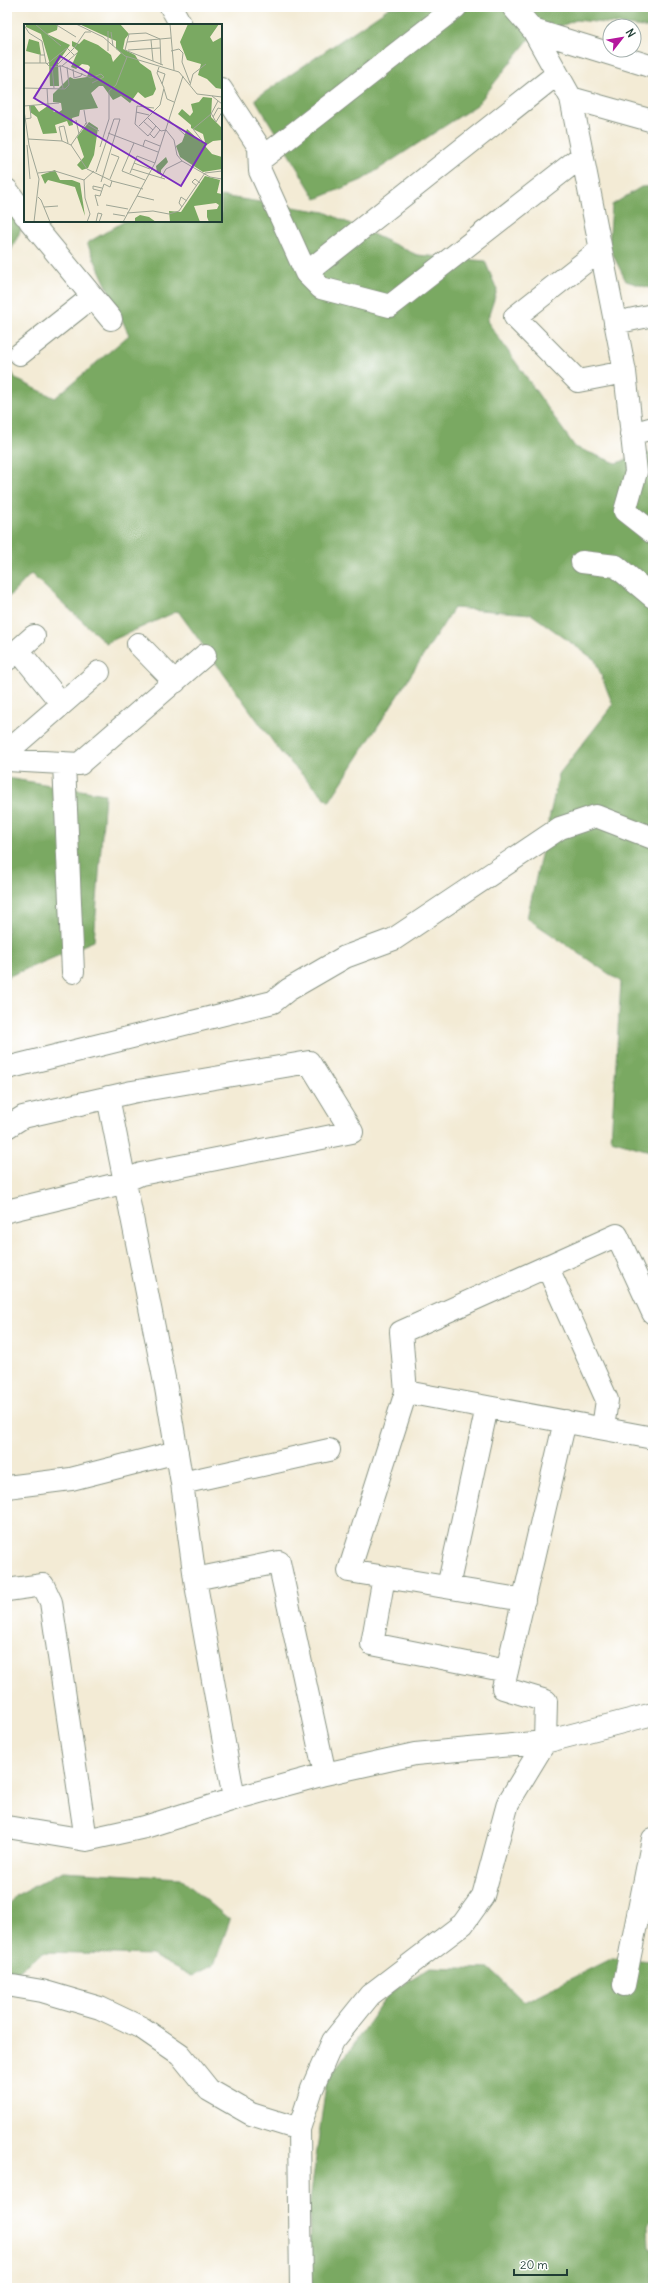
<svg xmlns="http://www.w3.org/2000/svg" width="660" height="2295" font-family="Delius,sans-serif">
<rect width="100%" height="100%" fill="#fff"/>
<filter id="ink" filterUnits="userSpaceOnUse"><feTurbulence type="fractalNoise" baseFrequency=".025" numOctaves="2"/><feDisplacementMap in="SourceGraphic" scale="8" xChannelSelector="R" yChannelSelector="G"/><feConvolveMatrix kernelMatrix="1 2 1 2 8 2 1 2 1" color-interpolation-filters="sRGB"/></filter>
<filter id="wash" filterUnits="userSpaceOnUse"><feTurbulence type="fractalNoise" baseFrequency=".012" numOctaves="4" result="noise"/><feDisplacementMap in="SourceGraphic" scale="16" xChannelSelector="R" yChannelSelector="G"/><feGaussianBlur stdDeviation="0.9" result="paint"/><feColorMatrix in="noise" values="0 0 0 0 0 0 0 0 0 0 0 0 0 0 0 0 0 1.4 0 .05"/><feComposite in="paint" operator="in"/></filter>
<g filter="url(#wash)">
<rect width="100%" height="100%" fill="#f3ebd5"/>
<path fill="#7aa962" stroke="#4c734b" d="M390 7H653V28L576 20 529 39 477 105 362 180 316 199 255 99Z
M653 186V289L626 281 609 247 612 205 641 187Z
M221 196 325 212 417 255 485 261 497 290 487 321 575 447 616 463 653 452V1152L611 1140 621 982 527 918 559 774 613 705 595 660 531 614 454 608 329 802 281 753 178 611 106 643 31 574 7 599V364L16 379 55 398 129 335 87 243 125 221H221Z
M7 201 25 221 7 259Z
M7 778 105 794 94 941 7 977Z
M63 1871 180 1878 230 1920 214 1965 192 1976 151 1955 43 1952 7 1979V1908L15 1896Z
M612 1958 653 1961V2215L648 2226 649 2247 653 2250V2288H311L309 2208 326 2084 389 1993 430 1967 490 1969 524 2002Z"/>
</g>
<g filter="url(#ink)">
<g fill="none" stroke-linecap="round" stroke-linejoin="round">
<defs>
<path id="minor" d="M171 7 181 25
M513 7 533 30 571 98 625 372 636 472 625 511 653 533
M533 30 653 67
M221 89 259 147 260 171 306 273 321 288 390 306 582 156
M571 98 653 121
M260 160 456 7
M7 190 25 215
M30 221 111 319
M600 250 515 317 578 381 625 372
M306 273 557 74
M615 323 653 315
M20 354 92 297
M631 434 653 428
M582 562 616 566 653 597
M138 644 175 682
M18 650 62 704
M8 659 34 636
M7 752 99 672
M7 760 80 764
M64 763 73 972
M79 764 205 655
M7 1068 273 1002 288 990 345 957 394 939 560 828 596 816 653 838
M108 1097 166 1388 182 1483 195 1579 234 1799
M7 1127 23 1117 132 1092 309 1062 352 1132 141 1174 118 1184 7 1211
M547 1266 607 1400 603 1428
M406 1392 653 1438
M182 1483 329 1450
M7 1487 71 1479 177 1452
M384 1577 372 1644 507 1671
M195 1579 279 1562 325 1774
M448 1587 487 1407
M7 1590 43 1585 51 1602 86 1840
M524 1600 349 1571 406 1392 401 1332 617 1235 653 1313
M7 1827 86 1840 145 1827 234 1799 325 1774 415 1754 545 1742 653 1714
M7 1985 42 1991 100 2008 142 2028 180 2054 209 2090 251 2114 299 2129
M624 1985 653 1839
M301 2288 299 2129 312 2089 333 2041 370 1995 463 1924 483 1896 508 1803 545 1742 546 1701 503 1688 565 1421"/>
</defs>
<use href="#minor" stroke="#899484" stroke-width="24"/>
<use href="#minor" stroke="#fff" stroke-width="22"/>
</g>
</g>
<g transform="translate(24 24)">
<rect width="198" height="198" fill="#f3ebd5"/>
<path d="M2 0H34L33 6 23 10 46 21 34 38 35 62H26L25 37 17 10 2 3ZM55 0H96L105 10 101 15 99 25 111 31 116 39 127 47 132 65 129 71 121 74 114 68 106 79 97 72 89 76 79 62H75L67 69 74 84 56 86 55 92 48 94 49 101 45 102 43 97 31 101 33 109 19 110 13 93 6 88 5 81H10L15 88 25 81 30 88H35L38 86 37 79 29 78V70L46 53 50 55 63 53 66 43 64 41 58 40 52 45 47 43 54 27 48 22V17L55 20 60 15 74 21 87 31 89 38 97 29 92 25V17ZM164 0H195L186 13 189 18 198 13V65L192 64 183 55 174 51 177 40 163 36 156 18ZM5 15 15 18 17 31 2 27ZM179 73 188 74 187 93 198 104V116L189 117 181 122 188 130 198 133V145L179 148 156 133 152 122 158 118 163 105 177 118H181L179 110 167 104V101L154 90 158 85 166 92 169 88 167 80 175 78ZM65 98 74 104 70 131 64 144 58 146 53 141 60 133 53 113ZM142 133 144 138 137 146V150L133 149 132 142ZM31 146 36 156H48L56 159 61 192 51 163 24 156 21 160 17 151ZM181 152 196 156 193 169 198 170V198H185L183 193V186L193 185 195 181 192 179 170 182 176 198H146L145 187 157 188ZM116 191 125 193 132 198H111V194Z" fill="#7aa962"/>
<path fill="none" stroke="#9ea595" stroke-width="1" d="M11 0 37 22M31 0 52 13M52 0 79 13 101 32 155 48 173 70 198 73M146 0 150 46M0 1 5 9 18 17 22 39M87 8 89 22M127 16 129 37M103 18 147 14M104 26 136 24M84 27V7M147 27 155 25 159 29 158 38 166 59M0 39H22L26 43 38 42 67 54 77 50 80 53 68 59M16 39V31H21M23 40 43 24 50 31M33 41 51 23 61 8H67M36 41 39 65M137 41 136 15 122 9 105 10 101 26 139 41M28 42 30 64M38 42 53 29M49 45 50 54 57 52 58 49M133 47 141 50 138 60M166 61 169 50 182 40M0 64 41 65 45 61 43 43M23 64 24 81M140 65 143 75 150 78M188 72 198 80M0 82 35 79M130 84 113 82 111 100 124 112 132 102M0 86 5 121 15 155 10 198M60 86 62 98M112 88 125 91M187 89 192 98 198 88M123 93 137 107 142 106 150 116 153 131 158 137 186 153 198 155M189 93 194 84 198 85M1 95 7 94 6 82M52 96 55 110M145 96 161 111M119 97 129 106M61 99 75 107M115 102 136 81 140 64 133 49 135 43M84 109 134 128M126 110 130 114 136 106M4 115 38 117 47 121 63 98M38 117 35 103 40 102 44 119M179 118 169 105 187 90 194 77M110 119 98 147 121 156M3 121 6 155M47 121 63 145 88 157 119 165M119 122 121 116 136 122M76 123 85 95V67L92 61 103 33M110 139 126 145M108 145 141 155M72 148 90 95H96L77 158M14 149 31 147 60 156 70 147M106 149 113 132 131 139M137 154 142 145 158 137M86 155 95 133 87 130M60 156 61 174 66 190 63 198M173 162 168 158 171 155 176 159M77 167 69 165V162L78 164M113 172 130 176M14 173 17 176 26 198M82 181 104 185M74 182 71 171 76 172 80 160 86 163 88 157M20 183 34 182M158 183 155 179 157 173 163 177M103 189 129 187 145 190 155 187 181 149 198 147M89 190 101 192M72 198 74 189 78 190 75 198M99 198 131 139 159 52"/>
<path fill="#7b2cbf" fill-opacity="0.15" stroke="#7b2cbf" stroke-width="2" d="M36 32 182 120 157 162 10 74Z"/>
<rect width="198" height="198" fill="none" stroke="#1f3d34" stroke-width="2"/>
</g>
<rect width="660" height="2295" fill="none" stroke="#fff" stroke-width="24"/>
<g transform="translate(622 38) rotate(59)"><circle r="19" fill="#ffffff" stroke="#a5b1ae"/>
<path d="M0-3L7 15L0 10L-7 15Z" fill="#b5179e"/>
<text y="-6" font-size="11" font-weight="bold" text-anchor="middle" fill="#1f3d34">N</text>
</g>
<path d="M514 2269v6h53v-6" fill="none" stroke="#1f3d34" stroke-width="2"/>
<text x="520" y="2269" font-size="12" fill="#1f3d34" stroke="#ffffff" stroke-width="3" paint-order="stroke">20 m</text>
</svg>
